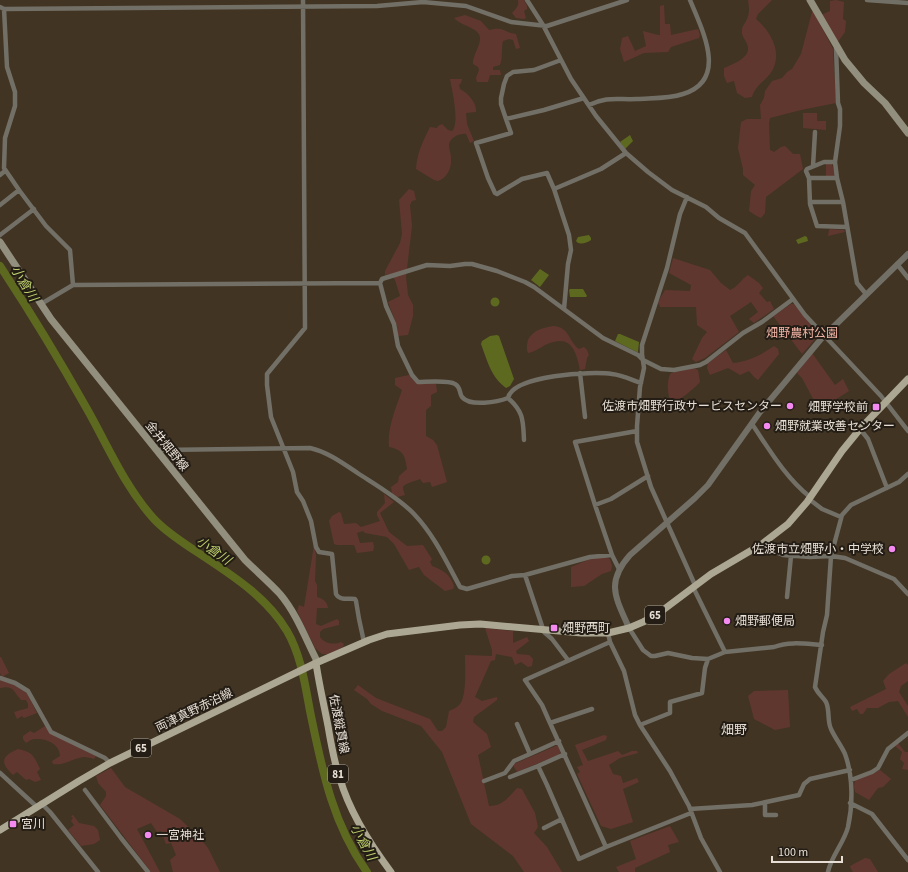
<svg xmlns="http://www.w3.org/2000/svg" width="908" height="872" font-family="'Source Sans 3','Noto Sans JP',sans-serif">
<rect width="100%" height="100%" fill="#413423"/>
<path fill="#60372f" d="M518 0H524L527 6V9L524 11 526 18 524 19 516 18 512 13C516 9 519 6 518 0Z
M748 0H772L758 14 756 19C770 31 783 52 772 71 766 81 756 84 752 97L745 98 737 93 734 81 727 83 724 76V68C733 64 753 57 747 44 745 39 741 36 742 30 742 26 746 22 747 19 750 12 749 7 748 0Z
M836 0 844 2 843 19 846 21 845 32 837 43 821 15 830 11V1Z
M664 5 665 24H670L671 35 698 29 700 35 699 38 671 47 668 52 644 53 624 62 620 49 622 38 628 36 635 51 646 46 643 31 658 35H660V6Z
M812 12H814L833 49 836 103 801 110 770 118 769 123 770 150 774 152 781 147 785 146 793 154H800L803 169 766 197 765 213 761 218 755 215 749 211 751 191 755 185 743 175V169L738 148 741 122 747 119H761L760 105 764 98 765 91 772 81 782 78 787 72 792 69 801 54Z
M465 15 481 21 489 30C506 26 503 33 516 34L520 48 516 49 513 40 509 39 503 41C501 49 503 58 500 65L493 67V70H500L501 75H490L488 82H477L476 78 479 70 478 67 473 64C472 53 487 39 476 31 470 26 459 24 454 18Z
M450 79H462L461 83 459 85 460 89C468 93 477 103 476 112L466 113 467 124 474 141 470 143 466 134C460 133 449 138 449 145 449 149 451 154 451 158 452 168 447 178 438 181L434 180 416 169C417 153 423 141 430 127L437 128 438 126 442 124 448 130 452 131C460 123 452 90 450 79Z
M803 113H817V121H826V130L803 128Z
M826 164H832L835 175 833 177 826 176Z
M409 189 414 191 416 200 412 201 410 205 412 226 406 277 408 295 413 305V316L408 335 398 336 397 326 388 302 400 296 395 280 390 274 385 275V271L400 243 402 234 399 200Z
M830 229 844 230 845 232 828 236 829 230Z
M673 258 710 270 721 283 730 290C739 286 740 280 748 275L759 283 763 288 759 293 767 302 770 301 774 309 754 323 749 319 758 312 751 302 730 316 739 332 705 358 696 362 692 359 702 338 707 332 697 325 696 307H660L658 302 665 290 690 291 691 285 669 273Z
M791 304H794L817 332 818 336 802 354 773 316Z
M553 326C570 327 568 341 579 349L584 347 587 350 589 355 587 358 585 369 580 370C576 349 570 333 545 345 540 348 534 352 528 353 526 349 527 345 528 340 533 330 542 328 553 326Z
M774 346 778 349 779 354 758 380 754 377 749 371 740 375 728 368 710 375 707 368 708 363 726 350 733 363C750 361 761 355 774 346Z
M812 353 835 385 843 379 849 391 819 410 802 378 797 373Z
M694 368 698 370 700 382C692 391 682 397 673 405 667 397 666 380 671 373Z
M409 375 416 383 436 384 437 392 431 395V406L426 410V436L433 440 437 445 447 482 432 487 430 482 423 483 420 479C416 481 405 483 403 487 403 490 404 492 405 495L397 497 392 493 391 487 398 482 399 476 407 469C405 456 404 450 389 447 387 428 396 408 402 390L395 385V378Z
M384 494 394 502 380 513 389 532 407 546 423 545 432 559 430 562 432 566C443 570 450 574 454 586L453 589 445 591 424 575 419 567 409 570 394 544 387 537 365 533 363 531 357 533 360 543 373 542 374 547 373 551 357 553 354 545H337L334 544 329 521 332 516 339 512 341 513 344 524 356 523 361 527 380 521 377 515V512L385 503Z
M314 545 316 555 315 581 317 585V597C323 599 327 601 328 608H317L316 624 321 626 337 619 339 621V625L323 629 320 632V637C325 644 334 645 341 642L344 644 343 647 330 654H322L315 648 297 611 299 605 304 607Z
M606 557 610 559 612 566 611 571 602 574 584 586 571 587V567L590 559Z
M485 628 513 631V643L527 637 529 641 516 651 517 654 529 655 533 659 532 666 528 667 521 662 515 665 512 657 496 654 495 660 491 661 475 697 482 701 497 697V700L474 717 473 722 487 734 491 747 478 755 489 806C502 806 508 798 517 788L522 789 535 813 538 827 534 833 547 847 562 872H524L513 856 471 824 442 752 421 726 382 711 371 704 367 699 354 690 358 685 376 698 430 719 438 731H442L446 727 449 711C453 709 457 708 460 704 467 694 465 668 465 655L492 656V650Z
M0 657H1L9 673 2 677 0 673Z
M906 663 908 665V681L901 686 899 692 908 706V717L898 701 889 702 878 708H867L863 714H860L857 709 852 711 850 707 886 689 883 681 889 674Z
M0 680 14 685 27 693 37 713 24 718 22 716 17 719 14 712 28 708V704L26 700H21C13 691 14 685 0 688Z
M788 690 790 727 775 730 754 719 748 696 754 691Z
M45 726 51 734 96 756 94 759C91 758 87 757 84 757 73 758 64 766 53 764L52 761 60 756C60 744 46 738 35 739 32 739 29 741 26 743L23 739V736L30 731 34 733Z
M604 735 607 736 606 740 582 750 588 761 618 751 622 755 632 751H637L638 753 620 758 609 765 613 774 621 776 623 783 637 778 639 782 623 789 633 822 611 829 601 826 577 774 580 772 577 767 583 765 575 745Z
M898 743 905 752H908V770L902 769 904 763 900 759 902 752 895 746Z
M558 745 561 752 558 755 517 772 514 767V764Z
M18 749C33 752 34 756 40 769L37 772 41 780 35 782 29 779 26 780 17 772 13 775C0 763 1 756 18 749Z
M111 768 125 787 180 819 199 837 208 848 220 872H173L170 860 176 855 171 843 166 844 161 831 157 832 151 823 137 829 160 872H151L100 805 106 796V792L98 783 96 776Z
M880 770 891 779 883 787 878 788 869 800 855 792 854 786 855 780Z
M73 815 79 823 94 826 98 830 100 840 94 844 81 846 68 830 74 825 71 821 73 818 71 816Z
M670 826 679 842 668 845 670 852 635 868V872H619L616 867 636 859 630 841Z
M865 858 870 859 878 872H853L851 869 850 866Z"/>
<path fill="#5e6920" d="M630 135 633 141 625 149 620 142Z
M589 235 591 238V240C587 243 582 244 578 243L576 241 578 237Z
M805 236 807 237 808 241 798 244 796 240Z
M540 269 549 275 540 287 531 280Z
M570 289H583L587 296 586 297H570L569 290Z
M490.5 302a4.5 4.5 0 1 1 9 0a4.5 4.5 0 1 1-9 0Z
M618 334H620L639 342 638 352H637L615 341Z
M497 335 499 336 514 379 510 386 506 388C491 377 487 360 481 344L482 341 490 336Z
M481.5 560a4.5 4.5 0 1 1 9 0a4.5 4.5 0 1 1-9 0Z"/>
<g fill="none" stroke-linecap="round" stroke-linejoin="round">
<path stroke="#5e6920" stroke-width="8" d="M0 266C31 313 60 361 87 409 108 446 125 487 154 519 166 532 182 542 197 552 230 574 266 596 287 631 301 655 305 684 310 711 322 769 332 823 367 872"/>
<path stroke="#726f66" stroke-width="4.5" d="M303 0 305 328 267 374V385L271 417 293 472 297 492 303 501 311 521 316 547 319 552 332 554 336 594C340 601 348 598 355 599L356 601 359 619 364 642
M527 0 543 25 571 79 596 116 626 153 648 172 672 190 706 207 719 218 745 233 805 315 881 396 908 431
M867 0 908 3
M0 7 4 9 377 6 423 2 466 6 511 22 547 26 627 0
M4 9 7 67 15 92V106L5 138 4 168 19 190 46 226 70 250 73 285
M836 48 838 103 840 109V126L835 162 837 178 843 202 857 283 866 294
M589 105C607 96 618 100 637 99 652 98 668 99 683 94 729 80 702 30 690 0
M506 119 501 104V98L504 84 507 76 513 72 534 70 561 60
M813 166 815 132
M0 175 5 171
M809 178 806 171 807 169 824 162H835
M837 178H809L810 204 817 226 847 227
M554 189 547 173 522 179 497 194 495 193 488 178 476 143 511 133 506 119 544 110 584 98
M687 197 680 214 667 268 642 345V354L644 368 640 387 637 426V442L651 487 695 585
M810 202H843
M0 205 19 190
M0 235 34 209
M897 264 908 278
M380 283 382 279 385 278 427 265 450 266 465 264H472L497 271 525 282 534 287 603 338 638 355 643 360 661 369 674 370 700 365 706 362 743 333 762 322 793 299
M380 283 386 306 394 324 398 346 412 375 418 382C426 382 449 380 455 384 461 387 459 393 462 397 470 407 498 402 508 398 513 375 592 371 612 374 622 375 632 380 641 383
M41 304 73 285 380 283
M564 309 568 264 571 250 569 235 554 189 601 169 626 153
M580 373 585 417
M508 398C524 412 523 421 524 440
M752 424C769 449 785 477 810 497
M860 429 868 439 887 488
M637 431 575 442 595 505 611 499 648 476
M158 452 160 450 310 448C328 452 344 464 359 474 376 485 400 499 414 514 434 535 446 561 460 587L467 589 512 576 525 575 590 557 612 555 619 569
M809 499 822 509 841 517
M595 505 612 555
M762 544 773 551 783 555 810 557 831 556 845 558 894 579 908 594
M525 575 544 632 552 639 568 660
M693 587 725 652
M787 597 791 556
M629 628 643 650 651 656H655L668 653 692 658 708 659 725 652 774 647C790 641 806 644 822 645
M608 633 610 642 624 671 635 715 640 725 670 771 689 806 701 838 720 872
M0 678 15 683 28 691 51 732 105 758 110 763
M550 723 592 709
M517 724 530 754 559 741
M640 725 670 713V702L702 693 705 668 708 659
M565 754 538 766 547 785 579 859 606 847 691 813
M0 773 36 806
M510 777 538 766
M851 780 872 772 878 768 888 749 908 733
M484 781 505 773 514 761 530 754
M85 790 121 838 148 872
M41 803 50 812 98 872
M765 803V815H776
M850 803 872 814 908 860
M690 809 752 805 799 795 804 784 810 779 850 770
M544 828 562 819
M606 847 550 723 542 705 525 680 610 642
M828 872C831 856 844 843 848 827 853 804 853 776 845 754 841 745 835 738 831 729 827 721 830 710 826 702 823 697 818 694 815 687L823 632 827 615 831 556 842 515 851 505 899 482 908 474"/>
<path stroke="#726f66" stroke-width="6" d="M629 628C616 598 605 583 630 555L695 498 708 485 760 412 821 339 908 254"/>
<path stroke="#928f7f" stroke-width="7" d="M810 0 845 60 864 83 885 103 908 133
M0 242 51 319 245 560C256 571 269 582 280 594 296 613 305 637 316 659V663"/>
<path stroke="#aca793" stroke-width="7" d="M316 663C319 684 324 705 328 726 331 744 334 762 340 779 350 813 370 844 391 872
M0 830 79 781 110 763 316 663 369 640 387 634 460 625 480 624 582 633H608L629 628 643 622 655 616 711 574 762 544 788 524 807 502 842 451 860 429 908 379"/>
</g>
<g fill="#f489f0" stroke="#231d15" stroke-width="1.5">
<circle cx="790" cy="406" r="4"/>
<rect x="872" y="403" width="8" height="8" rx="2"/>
<circle cx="767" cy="426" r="4"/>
<circle cx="892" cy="549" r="4"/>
<circle cx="727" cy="621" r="4"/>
<rect x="550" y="624" width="8" height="8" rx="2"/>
<rect x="9" y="820" width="8" height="8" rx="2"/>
<circle cx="148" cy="835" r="4"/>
</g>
<g text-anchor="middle" stroke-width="4" stroke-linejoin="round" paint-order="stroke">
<g fill="#231d15" stroke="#aca59b" stroke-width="1">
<rect x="645" y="606" width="20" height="18" rx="3"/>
<rect x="131" y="739" width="20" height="18" rx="3"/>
<rect x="328" y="765" width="20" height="18" rx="3"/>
</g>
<g font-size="11" font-weight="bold" fill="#e7dfd5">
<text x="655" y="619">65</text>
<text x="141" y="752">65</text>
<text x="338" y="778">81</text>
</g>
<g font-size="12" fill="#f3b5a7" stroke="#231d15">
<text x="802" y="337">畑野農村公園</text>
</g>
<g font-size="12" fill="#e7dfd5" stroke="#231d15" text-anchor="start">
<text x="782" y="410" text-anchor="end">佐渡市畑野行政サービスセンター</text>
<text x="868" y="411" text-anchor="end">畑野学校前</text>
<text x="775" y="430">畑野就業改善センター</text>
<text x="884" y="553" text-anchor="end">佐渡市立畑野小・中学校</text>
<text x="735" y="625">畑野郵便局</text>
<text x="562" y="632">畑野西町</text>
<text x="21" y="828">宮川</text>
<text x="156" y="839">一宮神社</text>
</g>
<g font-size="12" fill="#e7dfd5" stroke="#231d15">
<text transform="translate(167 446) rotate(51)" y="4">金井畑野線</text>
<text transform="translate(194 710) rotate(-26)" y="4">両津真野赤泊線</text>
<text transform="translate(339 724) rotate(79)" y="4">佐渡縦貫線</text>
</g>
<g font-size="13" font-style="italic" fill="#bed06c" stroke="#231d15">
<text transform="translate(25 283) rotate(58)" y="5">小倉川</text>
<text transform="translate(214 550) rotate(35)" y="5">小倉川</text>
<text transform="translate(364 842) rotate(61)" y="5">小倉川</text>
</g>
<g font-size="13" fill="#e7dfd5" stroke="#231d15">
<text x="734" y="734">畑野</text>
</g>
</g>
<path d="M772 856v6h70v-6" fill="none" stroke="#e7dfd5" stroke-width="2"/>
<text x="778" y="856" font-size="12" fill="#e7dfd5" stroke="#231d15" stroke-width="3" paint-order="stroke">100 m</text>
</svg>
